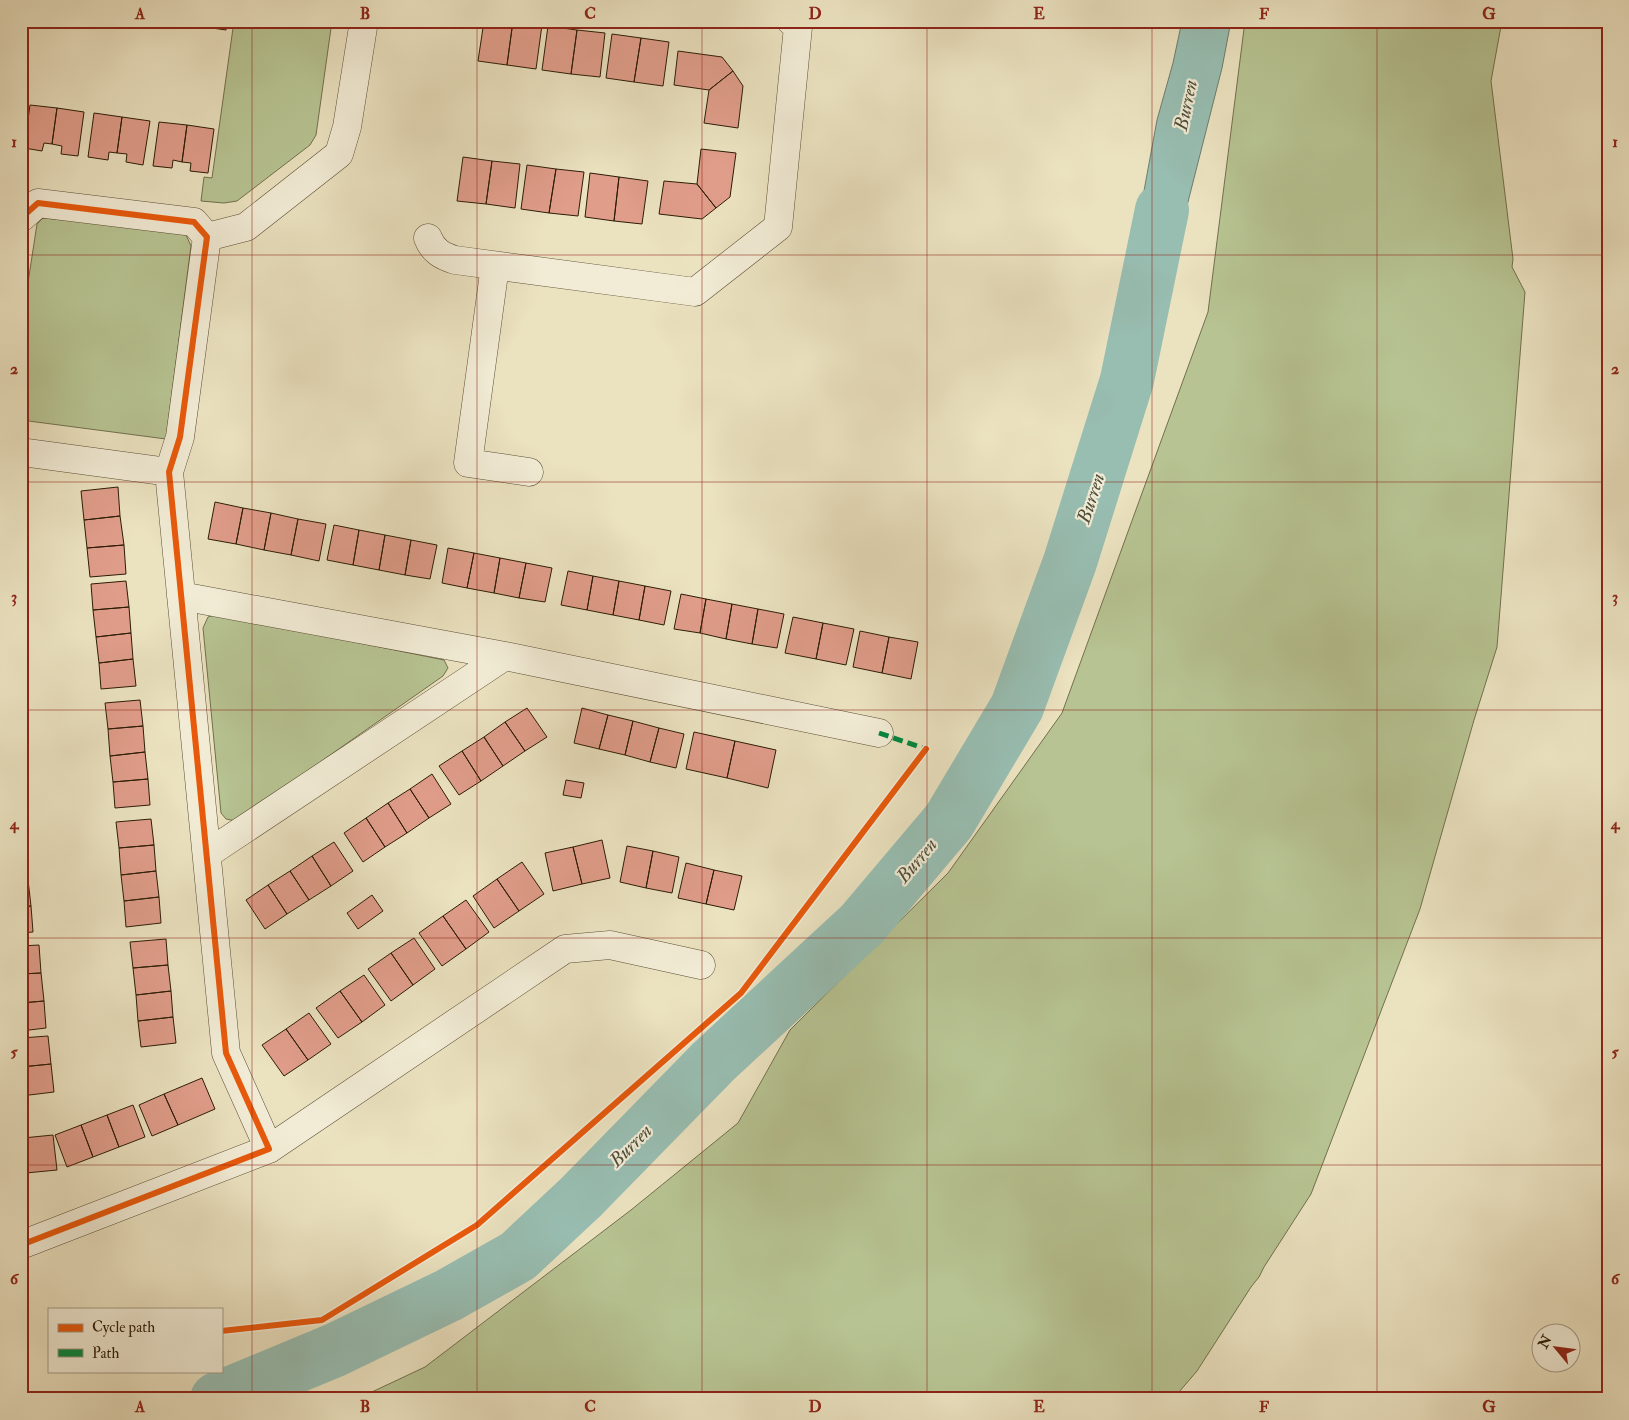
<svg xmlns="http://www.w3.org/2000/svg" width="1629" height="1420" font-family="'IM FELL Double Pica',serif">
<rect width="100%" height="100%" fill="#ebe2c0"/>
<filter id="stains"><feTurbulence type="fractalNoise" baseFrequency=".004" numOctaves="4"/><feColorMatrix values="0 0 0 0 .2 0 0 0 0 .09 0 0 0 0 .02 0 0 0 .5 -.17"/></filter>
<radialGradient id="worn" r=".72"><stop offset=".6" stop-color="#630" stop-opacity="0"/><stop offset="1" stop-color="#630" stop-opacity=".3"/></radialGradient>
<path fill="#b7c392" stroke="#72704c" d="M234 21H332L316 135 310 145 237 201 224 203 201 201 204 177 212 178Z
M1245 21H1500L1501 26 1491 81 1513 259 1512 267 1525 292 1497 647 1474 720 1420 909 1311 1194 1264 1267 1259 1277 1251 1287 1197 1371 1173 1399H357L425 1367 631 1210 738 1123 790 1030 948 873 1062 713 1208 312Z
M43 218 176 229 186 235 191 246 166 439 21 420V328L37 224Z
M217 614 444 660 448 668 443 676 236 821 226 819 221 813 203 628 208 617Z"/>
<path fill="#98beb2" stroke="#6d7d6d" d="M1182 21H1231L1222 68 1173 261 1163 285 1128 278 1157 120 1173 63Z"/>
<g fill="none" stroke-linecap="round" stroke-linejoin="round">
<path stroke="#98beb2" stroke-width="54" d="M217 1399 335 1350 449 1295 518 1256 581 1197 713 1062 862 924 949 821 1017 707 1070 562 1127 380 1162 210"/>
</g>
<path fill="#e09d8a" stroke="#2c1c06" d="M171 21H199L198 26 171 23Z
M199 21H228L226 30 198 26Z
M484 21H513L507 65 478 61Z
M513 21 542 25 536 69 507 65Z
M548 26 577 30 571 74 542 70Z
M577 30 605 33 600 77 571 74Z
M612 34 641 38 634 82 606 78Z
M641 38 669 42 663 86 634 82Z
M678 51 722 57 733 71 709 90 674 85Z
M733 71 743 86 738 128 704 123 709 90Z
M30 105 57 108 52 144 44 143 42 151 24 148Z
M57 108 84 112 78 156 61 154 62 146 52 144Z
M94 113 122 117 117 153 109 152 108 160 88 157Z
M122 117 150 121 143 165 126 162 127 154 117 153Z
M159 122 187 125 182 162 173 160 172 168 153 166Z
M187 125 214 129 208 173 190 171 191 163 182 162Z
M701 149 736 153 730 197 716 208 697 184Z
M463 157 492 161 486 204 457 201Z
M492 161 520 164 515 208 486 204Z
M527 165 556 169 549 213 521 209Z
M556 169 584 172 578 216 549 213Z
M590 173 619 177 614 221 585 217Z
M619 177 648 181 642 224 614 221Z
M664 181 697 184 716 208 702 219 659 214Z
M118 487 120 516 84 520 81 491Z
M215 502 243 508 236 544 208 539Z
M243 508 271 513 264 550 236 544Z
M271 513 298 519 291 555 264 550Z
M120 516 124 545 87 548 84 520Z
M298 519 326 524 319 561 291 555Z
M334 525 359 530 353 565 327 560Z
M359 530 385 535 379 570 353 565Z
M385 535 411 540 405 575 379 570Z
M411 540 437 545 430 579 405 575Z
M124 545 126 574 90 577 87 548Z
M448 548 474 553 467 588 442 583Z
M474 553 500 558 494 593 467 588Z
M500 558 526 563 519 598 494 593Z
M526 563 552 568 545 602 519 598Z
M568 571 593 576 587 610 561 605Z
M593 576 619 581 613 615 587 610Z
M126 581 129 607 93 610 91 584Z
M619 581 645 586 639 620 613 615Z
M645 586 671 591 664 625 639 620Z
M681 594 706 599 700 633 674 629Z
M706 599 732 604 726 639 700 633Z
M732 604 758 609 752 644 726 639Z
M129 607 131 633 96 637 93 610Z
M758 609 784 614 777 648 752 644Z
M793 617 823 623 816 659 785 653Z
M823 623 854 629 846 665 816 659Z
M860 631 889 637 882 673 853 667Z
M131 633 133 659 99 663 96 637Z
M889 637 918 642 911 679 882 673Z
M133 659 136 686 101 689 99 663Z
M140 700 143 726 108 729 105 703Z
M527 708 547 737 525 751 505 722Z
M582 708 608 715 599 749 574 743Z
M608 715 633 721 625 755 599 749Z
M633 721 659 728 650 762 625 755Z
M505 722 525 751 503 766 484 737Z
M143 726 145 752 110 756 108 729Z
M659 728 684 734 676 768 650 762Z
M694 732 735 741 727 778 686 769Z
M484 737 503 766 481 781 462 751Z
M735 741 776 750 768 788 727 778Z
M462 751 481 781 459 795 439 766Z
M145 752 148 779 113 782 110 756Z
M432 774 451 804 429 818 410 789Z
M148 779 150 805 115 808 113 782Z
M566 780 584 783 581 798 563 795Z
M410 789 429 818 407 833 388 803Z
M388 803 407 833 385 847 366 818Z
M366 818 385 847 363 862 344 833Z
M151 819 154 845 119 848 116 822Z
M21 827H23L25 853 21 854Z
M602 840 610 878 582 884 573 847Z
M334 842 353 871 331 886 312 856Z
M154 845 156 871 121 875 119 848Z
M627 846 653 851 646 888 620 882Z
M573 847 582 884 553 891 545 853Z
M653 851 679 857 672 893 646 888Z
M25 853 28 880H21V854Z
M312 856 331 886 309 900 290 871Z
M522 862 544 894 519 911 497 879Z
M686 863 714 870 706 904 678 898Z
M714 870 742 876 734 910 706 904Z
M156 871 159 897 124 901 121 875Z
M290 871 309 900 287 914 268 885Z
M497 879 519 911 494 928 473 896Z
M21 880H28L31 906 21 907Z
M268 885 287 914 265 929 246 900Z
M372 895 383 911 358 929 347 913Z
M159 897 161 923 126 927 124 901Z
M466 900 489 932 466 949 443 916Z
M31 906 33 932 21 933V907Z
M443 916 466 949 442 966 419 933Z
M414 938 435 969 413 985 391 953Z
M166 939 168 965 133 968 130 942Z
M39 945 41 973 21 974V946Z
M391 953 413 985 391 1001 368 969Z
M168 965 171 991 136 995 133 968Z
M41 973 44 1001 21 1003V974Z
M364 975 385 1005 362 1022 340 991Z
M171 991 173 1017 138 1021 136 995Z
M340 991 362 1022 338 1038 316 1008Z
M44 1001 46 1028 21 1031V1003Z
M309 1013 331 1044 308 1060 286 1029Z
M173 1017 176 1043 141 1047 138 1021Z
M286 1029 308 1060 284 1076 262 1045Z
M48 1036 51 1064 21 1067V1038Z
M51 1064 54 1092 21 1096V1067Z
M202 1078 215 1109 178 1125 164 1094Z
M164 1094 178 1125 152 1136 139 1105Z
M133 1105 145 1137 119 1147 107 1115Z
M107 1115 119 1147 93 1157 81 1125Z
M81 1125 93 1157 67 1167 55 1135Z
M53 1135 57 1170 26 1173 23 1138Z
M23 1138 26 1173H21V1139Z"/>
<g fill="none" stroke-linecap="round" stroke-linejoin="round">
<defs>
<path id="minor" d="M21 218 38 203 194 222 207 237 180 437 169 472 226 1053 269 1149 21 1245
M207 237 246 227 339 154 347 127 364 21
M428 238C433 251 442 256 455 260L695 292 778 227 798 27 791 21
M495 266 468 463 529 472
M21 452 169 472
M181 596 505 656 879 733
M207 854 505 656
M269 1149 565 949 610 945 701 965"/>
</defs>
<use href="#minor" stroke="#5c4e34" stroke-width="29"/>
<use href="#minor" stroke="#f2ecd6" stroke-width="28"/>
<path stroke="#00873e" stroke-width="5" stroke-dasharray="10 5" stroke-linecap="butt" d="M879 733 926 749"/>
<defs>
<path id="cycleway" d="M21 218 38 203 194 222 207 237 180 437 169 472 226 1053 269 1149 21 1245
M221 1331 322 1320 477 1225 741 993 926 749"/>
</defs>
<use href="#cycleway" stroke="#f2ecd6" stroke-width="9"/>
<use href="#cycleway" stroke="#e8590c" stroke-width="6"/>
</g>
<path fill="none" stroke="#8f2418" stroke-width="1" stroke-opacity="0.55" d="M252 21V1399M477 21V1399M702 21V1399M927 21V1399M1152 21V1399M1377 21V1399M21 255H1608M21 482H1608M21 710H1608M21 938H1608M21 1165H1608"/>
<g text-anchor="middle" stroke-width="4.5" stroke-linejoin="round" paint-order="stroke">
<g font-size="19" font-style="italic" fill="#4c4d3a" stroke="#f2ecd6">
<text transform="translate(1185 105) rotate(-78)" y="7">Burren</text>
<text transform="translate(1090 498) rotate(-72)" y="7">Burren</text>
<text transform="translate(916 860) rotate(-50)" y="7">Burren</text>
<text transform="translate(630 1145) rotate(-45)" y="7">Burren</text>
</g>
</g>
<rect width="1629" height="1420" fill="none" stroke="#ebe2c0" stroke-width="55"/>
<rect x="48" y="1308" width="175" height="65" fill="#f2ecd6" stroke="#a39983"/>
<rect x="58" y="1324" width="25" height="8" fill="#e8590c" stroke="#a39983"/>
<text x="92" y="1332" font-size="15" fill="#2c1c06">Cycle path</text>
<rect x="58" y="1349" width="25" height="8" fill="#00873e" stroke="#a39983"/>
<text x="92" y="1358" font-size="15" fill="#2c1c06">Path</text>
<g transform="translate(1556 1348) rotate(299)"><circle r="24" fill="#f2ecd6" stroke="#a39983"/>
<path d="M0-4L9 19L0 12L-9 19Z" fill="#8f2418"/>
<text y="-8" font-size="14" font-weight="bold" text-anchor="middle" fill="#2c1c06">N</text>
</g>
<rect x="28" y="28" width="1574" height="1364" fill="none" stroke="#8f2418" stroke-width="2"/>
<g font-size="16" text-anchor="middle" font-weight="bold" fill="#8f2418">
<text x="140" y="19">A</text>
<text x="365" y="19">B</text>
<text x="590" y="19">C</text>
<text x="815" y="19">D</text>
<text x="1039" y="19">E</text>
<text x="1264" y="19">F</text>
<text x="1489" y="19">G</text>
<text x="14" y="147">1</text>
<text x="1615" y="147">1</text>
<text x="14" y="374">2</text>
<text x="1615" y="374">2</text>
<text x="14" y="602">3</text>
<text x="1615" y="602">3</text>
<text x="14" y="829">4</text>
<text x="1615" y="829">4</text>
<text x="14" y="1057">5</text>
<text x="1615" y="1057">5</text>
<text x="14" y="1284">6</text>
<text x="1615" y="1284">6</text>
<text x="140" y="1412">A</text>
<text x="365" y="1412">B</text>
<text x="590" y="1412">C</text>
<text x="815" y="1412">D</text>
<text x="1039" y="1412">E</text>
<text x="1264" y="1412">F</text>
<text x="1489" y="1412">G</text>
</g>
<rect width="100%" height="100%" filter="url(#stains)"/>
<rect width="100%" height="100%" fill="url(#worn)"/>
</svg>
